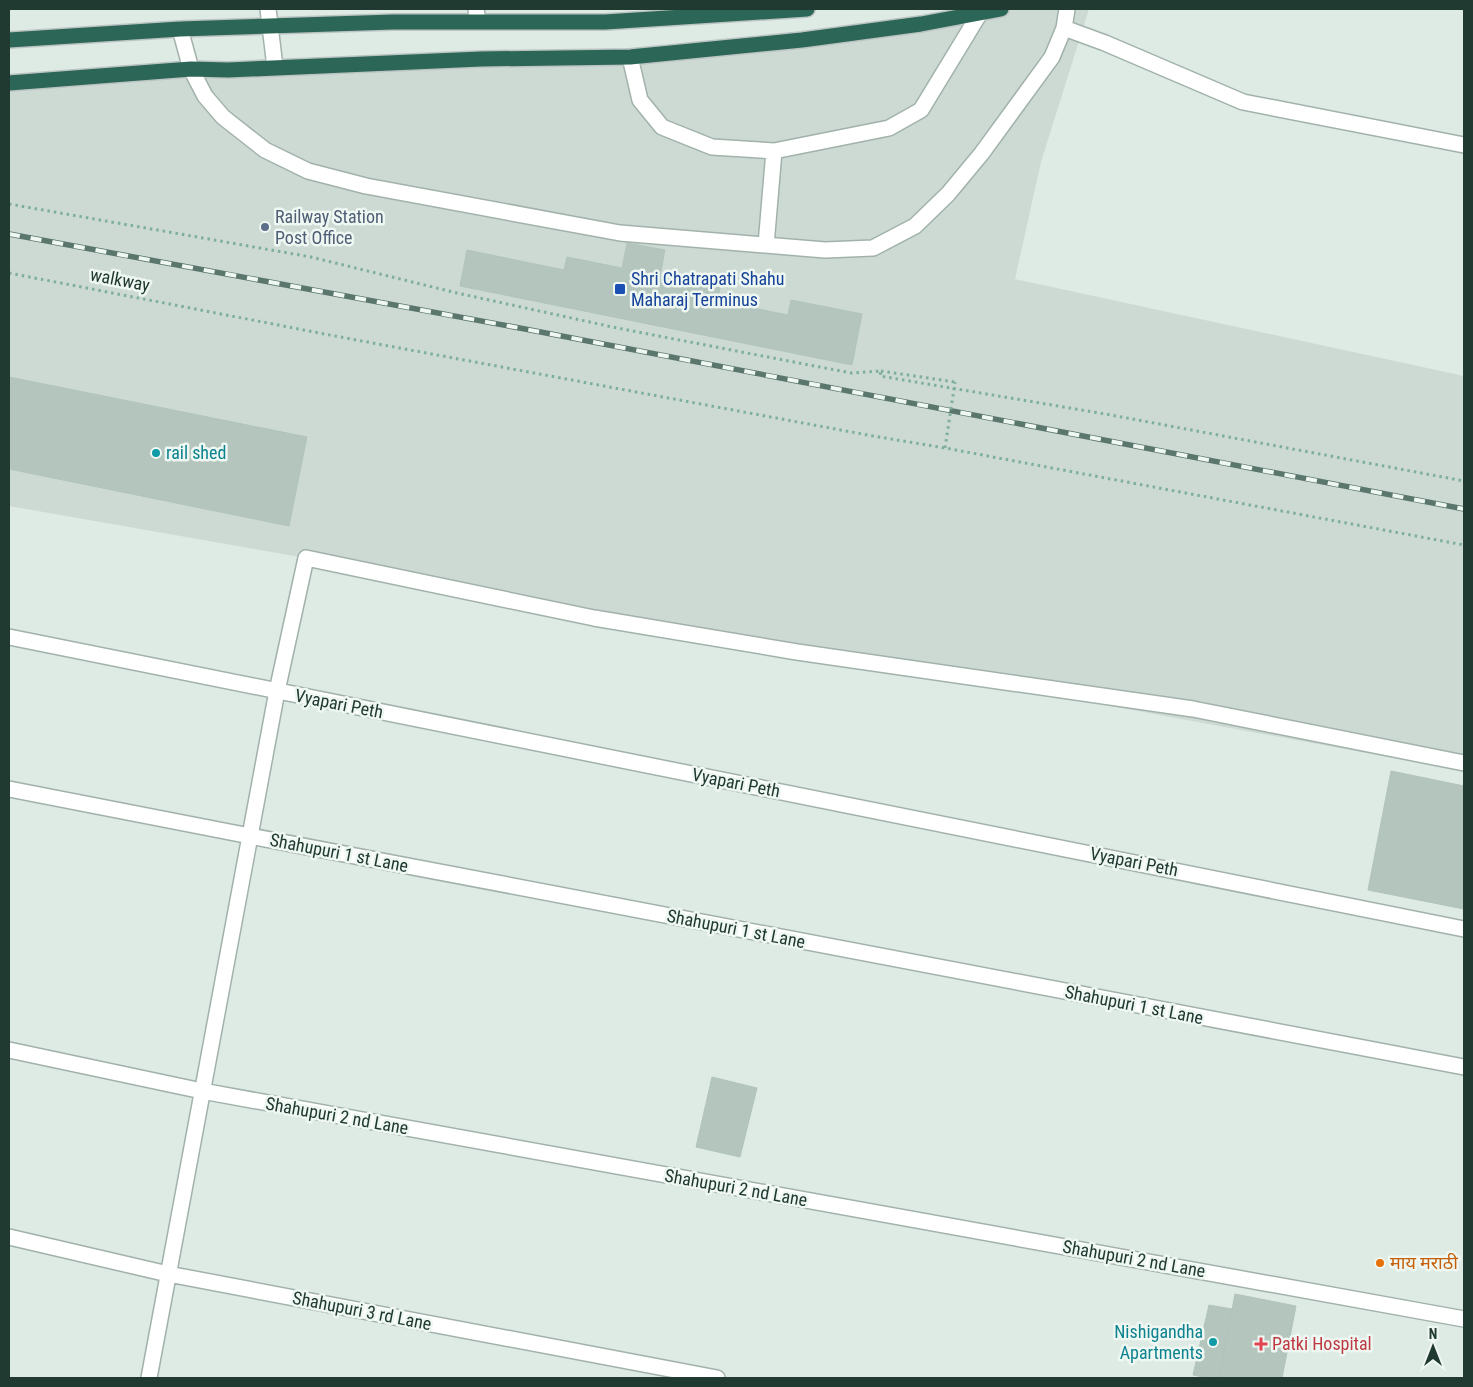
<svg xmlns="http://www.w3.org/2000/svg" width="1473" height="1387" font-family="'Roboto Condensed','Noto Sans Devanagari',sans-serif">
<rect width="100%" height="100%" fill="#deeae4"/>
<path fill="#cddad3" d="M978 9H1089L1041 162 1015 279 1464 376V771L306 558 9 506V83L722 49Z"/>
<path fill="#b4c5bd" stroke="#b1c4bb" d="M627 243 665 250 660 276 720 288 718 301 788 315 791 300 862 314 852 365 460 286 467 250 564 270 567 257 622 268Z
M9 377 307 437 289 526 9 469Z
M1391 771 1464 786V909L1368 890Z
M712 1077 757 1088 740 1157 696 1147Z
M1235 1294 1296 1306 1282 1378H1219Z
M1209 1305 1232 1309 1219 1378H1209L1193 1375Z"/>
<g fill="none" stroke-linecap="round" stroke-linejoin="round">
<defs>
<path id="minor" d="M268 9 275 67
M476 9 478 21
M1064 28 1105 43 1243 102 1464 145
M180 29 191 69 205 96 223 117 265 150 308 171 366 186 620 233 825 250 873 248 915 226 948 194 982 153 1052 57 1064 28 1067 9
M630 57 640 100 662 127 712 147 774 151 889 128 921 110 980 13 981 9
M766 245 774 151
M9 637 1464 929
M9 789 250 836 1464 1067
M9 1050 202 1091 1464 1319
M9 1237 168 1274 717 1378
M149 1378 277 691 306 558 594 618 797 652 1193 709 1464 763"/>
<path id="highway" d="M9 40 180 29 393 22H605L807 9
M9 83 191 69 228 70 481 59 630 57 802 40 921 24 1001 9"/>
</defs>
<use href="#minor" stroke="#a1b2ab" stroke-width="18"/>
<use href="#highway" stroke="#bcc4c2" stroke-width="18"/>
<path stroke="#7eae9d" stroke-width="3" stroke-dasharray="2.5 4" stroke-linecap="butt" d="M9 204 311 257 457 293 617 328 851 373 881 371 880 376 1111 415 1464 481
M9 273 335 336 873 436 945 448 1464 545
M881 371 955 382"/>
<use href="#minor" stroke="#fff" stroke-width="15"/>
<use href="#highway" stroke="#2b6657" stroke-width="15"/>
<defs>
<path id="rail" d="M9 234 525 329 1464 509"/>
</defs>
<use href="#rail" stroke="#5a766d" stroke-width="5.5"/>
<use href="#rail" stroke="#eff7f2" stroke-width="4" stroke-dasharray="11" stroke-linecap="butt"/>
<path stroke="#7eae9d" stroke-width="3" stroke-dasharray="2.5 4" stroke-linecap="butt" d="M945 448 955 382"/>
</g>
<circle fill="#5c6f8a" stroke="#eff7f2" stroke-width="2" cx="265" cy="227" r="5"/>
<rect fill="#1a4fb4" stroke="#eff7f2" stroke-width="2" x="614" y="283" width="12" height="12" rx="2.5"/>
<g fill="#0f9aa8" stroke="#eff7f2" stroke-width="2">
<circle cx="156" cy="453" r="5"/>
<circle cx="1213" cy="1342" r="5"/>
</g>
<circle fill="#e8710a" stroke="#eff7f2" stroke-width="2" cx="1380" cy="1263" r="5"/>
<path fill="#e0444e" stroke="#eff7f2" stroke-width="2" d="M1258.5 1336.5h5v5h5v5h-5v5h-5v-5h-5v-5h5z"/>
<g text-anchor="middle" stroke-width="5" stroke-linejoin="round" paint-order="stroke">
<g font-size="18" fill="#4e5e75" stroke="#eff7f2" text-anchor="start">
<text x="275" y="223">Railway Station<tspan x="275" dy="21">Post Office</tspan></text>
</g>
<g font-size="18" fill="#164399" stroke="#eff7f2" text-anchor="start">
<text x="631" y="285">Shri Chatrapati Shahu<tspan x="631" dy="21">Maharaj Terminus</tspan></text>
</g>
<g font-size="18" fill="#203a32" stroke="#eff7f2">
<text transform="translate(120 280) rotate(11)" y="6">walkway</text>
<text transform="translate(339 704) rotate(11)" y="6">Vyapari Peth</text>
<text transform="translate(736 783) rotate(11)" y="6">Vyapari Peth</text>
<text transform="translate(339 853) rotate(11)" y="6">Shahupuri 1 st Lane</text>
<text transform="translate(1134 862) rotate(11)" y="6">Vyapari Peth</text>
<text transform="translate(736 929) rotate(11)" y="6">Shahupuri 1 st Lane</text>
<text transform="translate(1134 1005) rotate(11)" y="6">Shahupuri 1 st Lane</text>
<text transform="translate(337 1116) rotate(10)" y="6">Shahupuri 2 nd Lane</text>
<text transform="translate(736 1188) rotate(10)" y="6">Shahupuri 2 nd Lane</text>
<text transform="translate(1134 1259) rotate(10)" y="6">Shahupuri 2 nd Lane</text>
<text transform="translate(362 1311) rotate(11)" y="6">Shahupuri 3 rd Lane</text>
</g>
<g font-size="18" fill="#0d838f" stroke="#eff7f2" text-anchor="start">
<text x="166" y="459">rail shed</text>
<text x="1203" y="1338" text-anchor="end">Nishigandha<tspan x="1203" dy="21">Apartments</tspan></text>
</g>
<g font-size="18" fill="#c56008" stroke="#eff7f2" text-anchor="start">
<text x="1390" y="1269">माय मराठी</text>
</g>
<g font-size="18" fill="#be3a42" stroke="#eff7f2" text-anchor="start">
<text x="1272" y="1350">Patki Hospital</text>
</g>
</g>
<rect width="1473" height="1387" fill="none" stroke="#203a32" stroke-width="20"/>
<g transform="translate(1433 1347)" stroke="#eff7f2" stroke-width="4" paint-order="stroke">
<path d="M0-4L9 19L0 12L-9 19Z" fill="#203a32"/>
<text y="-8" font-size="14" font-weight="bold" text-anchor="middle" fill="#203a32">N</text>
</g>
</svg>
